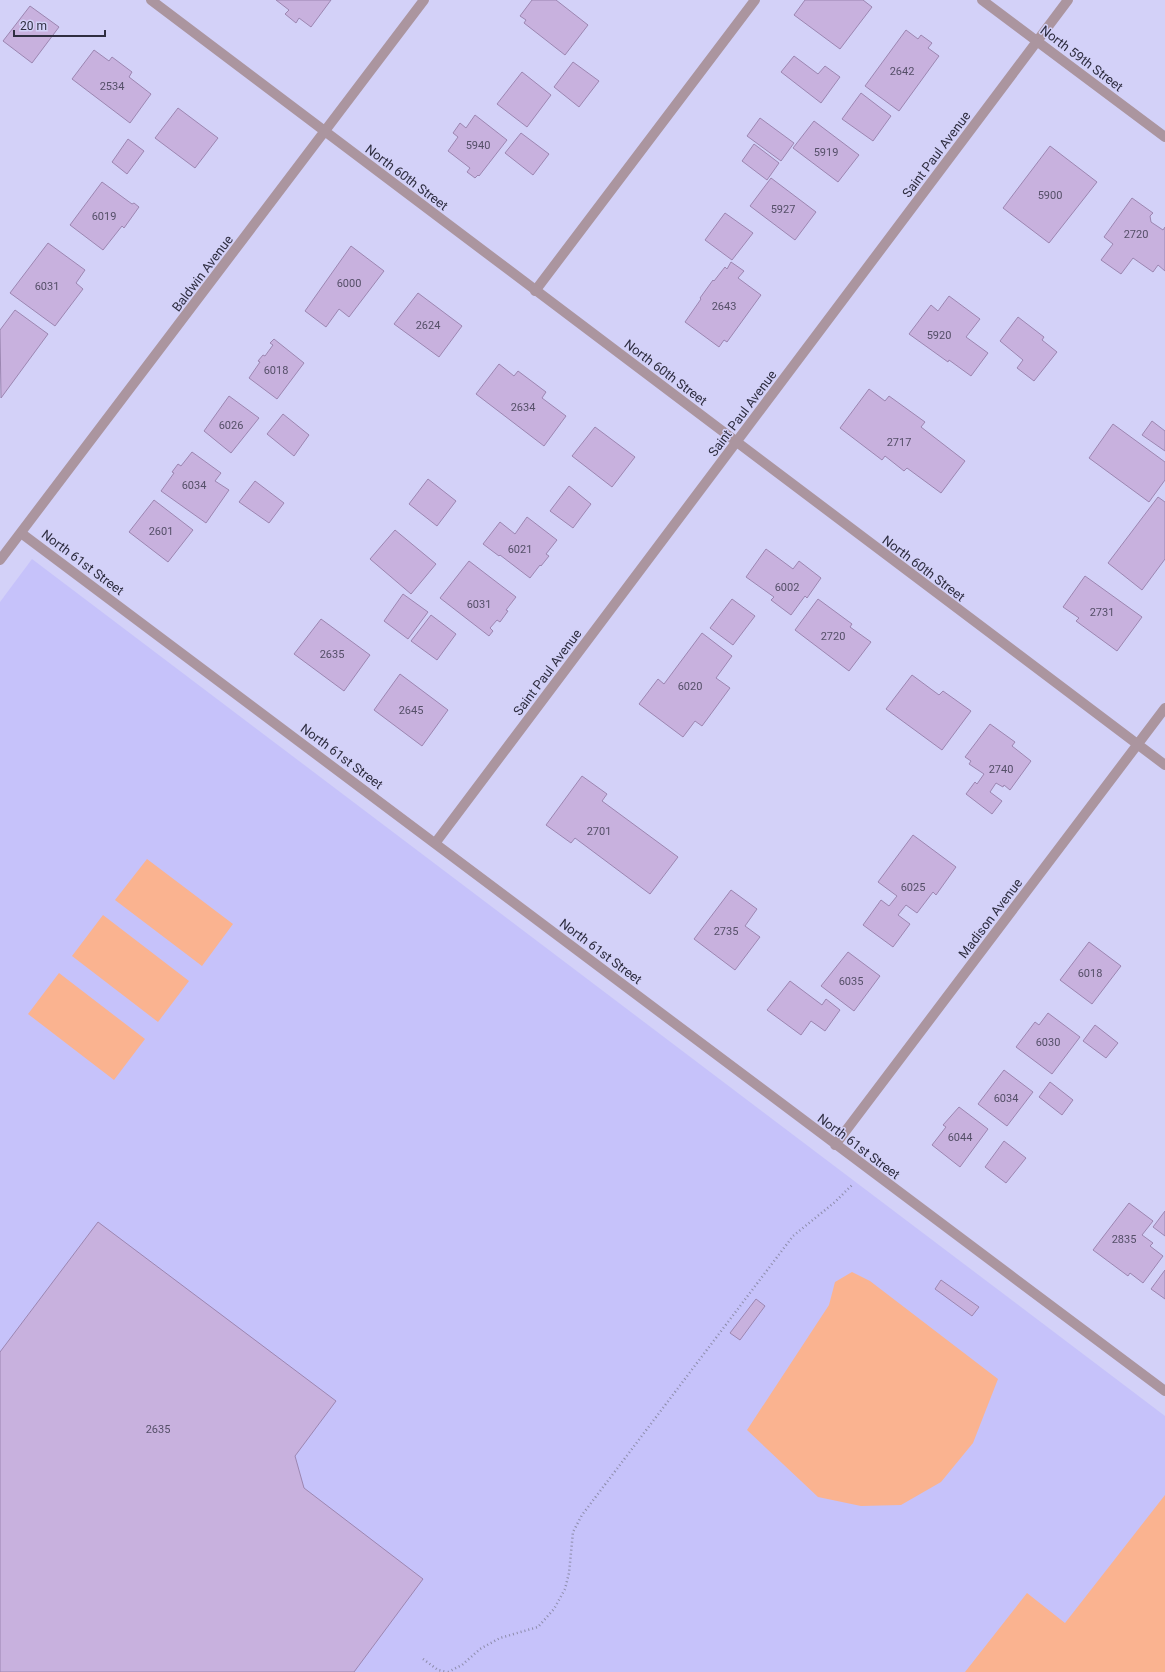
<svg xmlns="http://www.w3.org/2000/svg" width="1165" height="1672" font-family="Roboto,sans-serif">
<rect width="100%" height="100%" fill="#d3d1f8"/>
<path fill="#c6c2fa" d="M32 559 1165 1416V1672H0V602Z"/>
<path fill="#fab390" d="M147 859 233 924 202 966 115 900Z
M103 915 189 981 158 1022 72 956Z
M59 973 145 1039 114 1080 28 1014Z
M852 1272 870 1281 998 1379 973 1443 941 1482 901 1505 861 1506 818 1497 747 1430 829 1305 835 1282Z
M1165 1495V1672H965L1027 1593 1065 1623Z"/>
<path fill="#c8b1de" stroke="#9c86b1" d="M276 0H331L311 27 299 18 296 23 285 14 289 10Z
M532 0H556L588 25 565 55 524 23 526 20 520 16Z
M805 0H863L872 7 840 49 794 15Z
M30 6 59 27 32 63 3 41Z
M906 30 918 39 921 35 932 43 928 48 939 56 899 111 865 86Z
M94 50 109 61 112 57 132 72 129 77 151 94 130 123 72 79Z
M794 56 818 74 825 66 840 77 821 103 781 72Z
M573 62 599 81 579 107 554 87Z
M522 72 551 95 527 127 497 104Z
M861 93 891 116 873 141 842 119Z
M178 108 218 138 195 168 155 138Z
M475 115 507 140 479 176 478 175 475 178 467 172 470 168 448 151 458 137 453 133 460 123 466 128Z
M760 118 794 143 781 161 747 136Z
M814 121 859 155 838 182 793 148Z
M521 133 549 154 533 175 505 153Z
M128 139 144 151 127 174 112 162Z
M754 144 779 163 767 180 742 161Z
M1050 146 1097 182 1049 243 1003 208Z
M771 178 816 212 795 240 750 206Z
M102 182 132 204 134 203 139 207 124 228 122 226 103 250 70 225Z
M1132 198 1153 213 1150 216 1151 222 1163 230 1165 227V271L1158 265 1153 272 1133 258 1121 274 1101 260 1113 244 1104 237Z
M725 213 753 233 732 260 705 240Z
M48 243 85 270 76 283 83 289 55 326 10 293Z
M351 246 384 271 349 317 339 309 326 327 305 311Z
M731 262 744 271 738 278 761 295 727 342 724 340 719 347 685 322 701 299 700 298 713 280 714 281 725 267 727 269Z
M418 293 462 326 439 357 394 324Z
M949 296 980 319 966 337 988 353 971 376 949 360 948 362 909 334 931 305 938 311Z
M15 310 48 334 1 398 0 330Z
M1018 317 1044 337 1042 340 1057 352 1034 381 1017 368 1023 360 1000 341Z
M274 339 304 363 277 399 249 378 260 362 258 361 263 355 265 356 273 345 270 343Z
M499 364 514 376 518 371 546 392 542 398 566 416 544 446 476 394Z
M869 389 885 401 889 396 925 422 921 427 965 461 941 493 907 468 904 471 885 456 882 460 840 428Z
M229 396 259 418 231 453 204 431Z
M283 414 309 435 294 456 267 434Z
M1152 421 1165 431V451L1142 435Z
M1113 424 1165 462V480L1149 502 1089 458Z
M595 427 635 457 612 487 572 456Z
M192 452 221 473 215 481 229 490 206 523 161 491 174 473 172 472 178 464 181 466Z
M428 479 456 501 437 526 409 504Z
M255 481 284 503 269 523 239 502Z
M569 486 591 504 573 528 550 511Z
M1158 497 1165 502V559L1142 590 1108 563Z
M154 500 193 530 168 562 129 532Z
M527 517 557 540 546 554 549 556 541 566 540 565 530 578 500 555 499 556 483 544 500 522 515 534Z
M395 530 436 564 411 594 370 559Z
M766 549 793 569 799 561 821 578 807 598 805 596 791 615 771 600 774 597 746 577Z
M469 561 516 597 506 610 508 611 500 622 497 620 490 628 493 631 489 636 440 598Z
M1085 576 1142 617 1117 651 1076 621 1079 618 1063 607Z
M403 594 428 612 408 639 384 621Z
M732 599 755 616 733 645 710 628Z
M818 599 852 624 850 627 871 642 849 671 795 630Z
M431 615 456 634 437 660 411 641Z
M321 619 370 655 344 691 294 654Z
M702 633 732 656 716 678 730 688 702 726 695 721 683 737 639 704 658 679 664 684Z
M400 674 448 710 422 746 374 710Z
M912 675 939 695 943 691 971 711 942 750 886 709Z
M990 724 1015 742 1012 746 1031 761 1010 790 1004 785 1003 787 996 783 990 792 1002 801 992 814 966 794 975 782 977 784 984 774 969 764 971 761 965 757Z
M582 776 607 794 602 801 678 857 650 894 575 838 571 843 546 825Z
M913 835 956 867 936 895 933 892 917 913 906 905 898 915 910 924 893 947 863 925 881 900 889 906 897 896 878 882Z
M731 890 757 909 745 926 760 937 735 970 694 939Z
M1089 942 1121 966 1092 1004 1060 980Z
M848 952 880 976 854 1011 821 986Z
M790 981 822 1005 826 999 840 1010 825 1031 811 1021 801 1035 767 1010Z
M1048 1013 1080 1037 1052 1074 1016 1047 1035 1022 1039 1025Z
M1095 1025 1118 1043 1106 1058 1083 1041Z
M1004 1070 1033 1092 1007 1126 978 1104Z
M1050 1082 1073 1100 1062 1115 1039 1097Z
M959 1107 988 1129 960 1167 932 1145 946 1127 943 1125Z
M1004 1141 1026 1158 1006 1183 985 1167Z
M1129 1203 1153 1221 1142 1235 1153 1243 1150 1246 1163 1256 1143 1283 1130 1273 1128 1276 1093 1250Z
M1165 1211V1236L1153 1227Z
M98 1222 336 1401 295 1456 304 1488 423 1579 354 1672H0V1352Z
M1165 1270V1299L1151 1289Z
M941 1280 979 1307 972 1316 935 1289Z
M756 1299 765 1306 740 1340 730 1333Z"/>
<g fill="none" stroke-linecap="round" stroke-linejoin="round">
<path stroke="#8d8caa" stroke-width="2.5" stroke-dasharray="1 3" stroke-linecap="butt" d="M423 1659 438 1670 447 1672
M448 1672 462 1665 480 1649 500 1638 538 1627 554 1609 565 1589 569 1573 573 1532 582 1515 793 1236 835 1202 853 1184"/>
<path stroke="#ab959f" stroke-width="10" d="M535 291 755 0"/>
<path stroke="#ab959f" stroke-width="10" d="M151 0 1165 765
M982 0 1165 137
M21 533C404 817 783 1106 1165 1391
M0 560 424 0
M436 842 1068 0
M835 1145 1165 708"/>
</g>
<g text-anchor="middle" stroke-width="3" stroke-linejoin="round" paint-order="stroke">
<g font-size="11" fill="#554f68">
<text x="902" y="75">2642</text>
<text x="112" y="90">2534</text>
<text x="478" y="149">5940</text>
<text x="826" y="156">5919</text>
<text x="1050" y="199">5900</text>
<text x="783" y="213">5927</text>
<text x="104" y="220">6019</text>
<text x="1136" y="238">2720</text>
<text x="349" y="287">6000</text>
<text x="47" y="290">6031</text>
<text x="724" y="310">2643</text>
<text x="428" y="329">2624</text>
<text x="939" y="339">5920</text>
<text x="276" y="374">6018</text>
<text x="523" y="411">2634</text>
<text x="231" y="429">6026</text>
<text x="899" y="446">2717</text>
<text x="194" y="489">6034</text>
<text x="161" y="535">2601</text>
<text x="520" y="553">6021</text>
<text x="787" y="591">6002</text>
<text x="479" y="608">6031</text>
<text x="1102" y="616">2731</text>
<text x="833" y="640">2720</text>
<text x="332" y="658">2635</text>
<text x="690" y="690">6020</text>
<text x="411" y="714">2645</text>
<text x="1001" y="773">2740</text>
<text x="599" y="835">2701</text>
<text x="913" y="891">6025</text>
<text x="726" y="935">2735</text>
<text x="1090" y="977">6018</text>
<text x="851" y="985">6035</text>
<text x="1048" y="1046">6030</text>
<text x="1006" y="1102">6034</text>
<text x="960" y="1141">6044</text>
<text x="1124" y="1243">2835</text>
<text x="158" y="1433">2635</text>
</g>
<g font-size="13" fill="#2f2e41" stroke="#d3d1f8">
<text transform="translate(1082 58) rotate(37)" y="5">North 59th Street</text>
<text transform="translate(936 154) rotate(-53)" y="5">Saint Paul Avenue</text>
<text transform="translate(407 177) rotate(37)" y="5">North 60th Street</text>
<text transform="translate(202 273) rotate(-53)" y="5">Baldwin Avenue</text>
<text transform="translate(666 372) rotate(37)" y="5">North 60th Street</text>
<text transform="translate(742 413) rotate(-53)" y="5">Saint Paul Avenue</text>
<text transform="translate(83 562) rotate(37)" y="5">North 61st Street</text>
<text transform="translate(924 568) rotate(37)" y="5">North 60th Street</text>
<text transform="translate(547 672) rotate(-53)" y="5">Saint Paul Avenue</text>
<text transform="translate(342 756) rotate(37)" y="5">North 61st Street</text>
<text transform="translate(990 918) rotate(-53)" y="5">Madison Avenue</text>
<text transform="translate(601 951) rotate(37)" y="5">North 61st Street</text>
<text transform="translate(859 1146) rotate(37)" y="5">North 61st Street</text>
</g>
</g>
<path d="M14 30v6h91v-6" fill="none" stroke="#2f2e41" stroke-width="2"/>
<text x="20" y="30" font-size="12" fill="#2f2e41" stroke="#d3d1f8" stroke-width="3" paint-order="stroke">20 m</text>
</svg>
